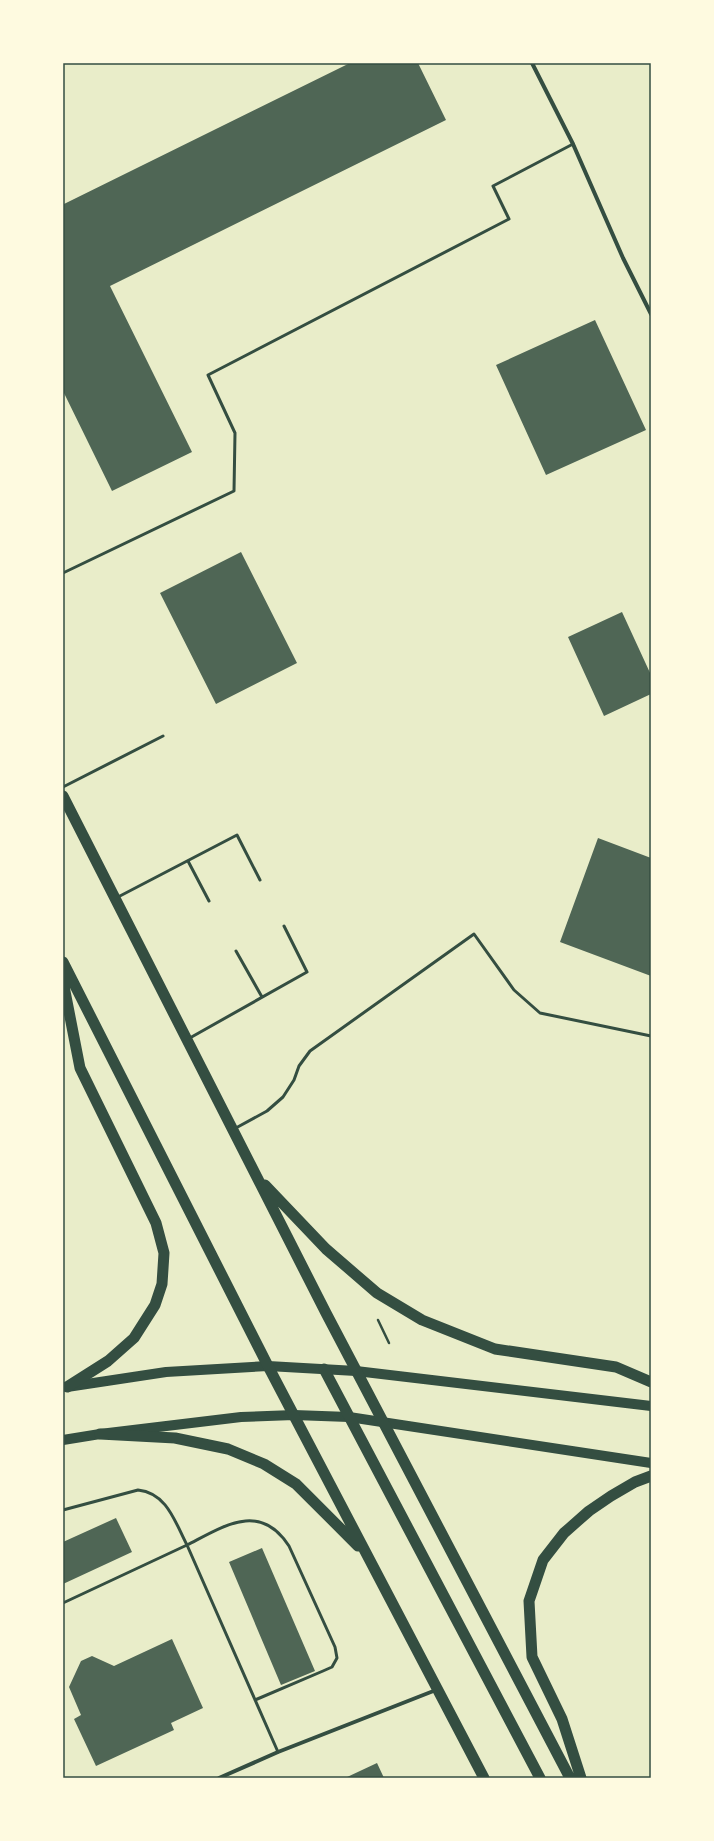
<svg xmlns="http://www.w3.org/2000/svg" width="714" height="1841" font-family="Ubuntu,sans-serif">
<rect width="100%" height="100%" fill="#e9edc9"/>
<path fill="#4f6655" d="M350 63H418L446 120 110 286 192 452 112 491 63 391V201L64 204Z
M595 320 646 430 546 475 496 365Z
M241 552 297 663 216 704 160 593Z
M622 612 651 675V694L604 716 568 637Z
M598 838 651 858V976L560 942Z
M116 1518 132 1552 63 1584V1542Z
M262 1548 315 1671 281 1685 229 1562Z
M172 1639 203 1708 171 1723 174 1730 96 1766 74 1719 81 1715 69 1687 81 1661 92 1656 114 1666Z
M377 1763 384 1778H345Z"/>
<g fill="none" stroke-linecap="round" stroke-linejoin="round">
<path stroke="#344e41" stroke-width="2.5" d="M378 1320 389 1343"/>
<path stroke="#344e41" stroke-width="3" d="M63 573 234 491 235 433 208 375 509 219 493 186 573 144
M63 787 163 736
M188 861 209 901
M118 897 237 835 260 880
M236 951 262 997
M188 1039 307 972 284 926
M234 1129 267 1111 283 1097 294 1080 299 1066 310 1051 474 934 514 990 540 1013 651 1036
M63 1510 138 1490C167 1493 175 1522 187 1545 224 1526 260 1501 289 1546L335 1647 337 1658 332 1667 323 1671 255 1700
M63 1603 187 1545 278 1752"/>
<path stroke="#344e41" stroke-width="4" d="M532 63 573 144 623 258 651 314
M219 1778 278 1752 436 1690"/>
<path stroke="#344e41" stroke-width="10" d="M67 1387 166 1372 268 1366 356 1371 651 1406
M63 1440 100 1434 241 1417 294 1415 349 1417 651 1463"/>
<path stroke="#344e41" stroke-width="11" d="M63 796 326 1313 570 1778
M63 962 268 1366 484 1778
M63 981 80 1068 156 1223 164 1253 162 1284 155 1305 134 1338 108 1361 67 1387
M265 1185 326 1249 377 1293 422 1320 495 1349 616 1367 651 1382
M324 1369 540 1778
M100 1434 175 1438 228 1449 264 1464 296 1484 358 1546
M581 1778 562 1719 532 1657 529 1601 543 1560 564 1533 589 1511 611 1496 635 1482 651 1476"/>
</g>
<rect width="714" height="1841" fill="none" stroke="#fefae0" stroke-width="128"/>
<rect x="64" y="64" width="586" height="1713" fill="none" stroke="#344e41" stroke-width="1.5"/>
</svg>
